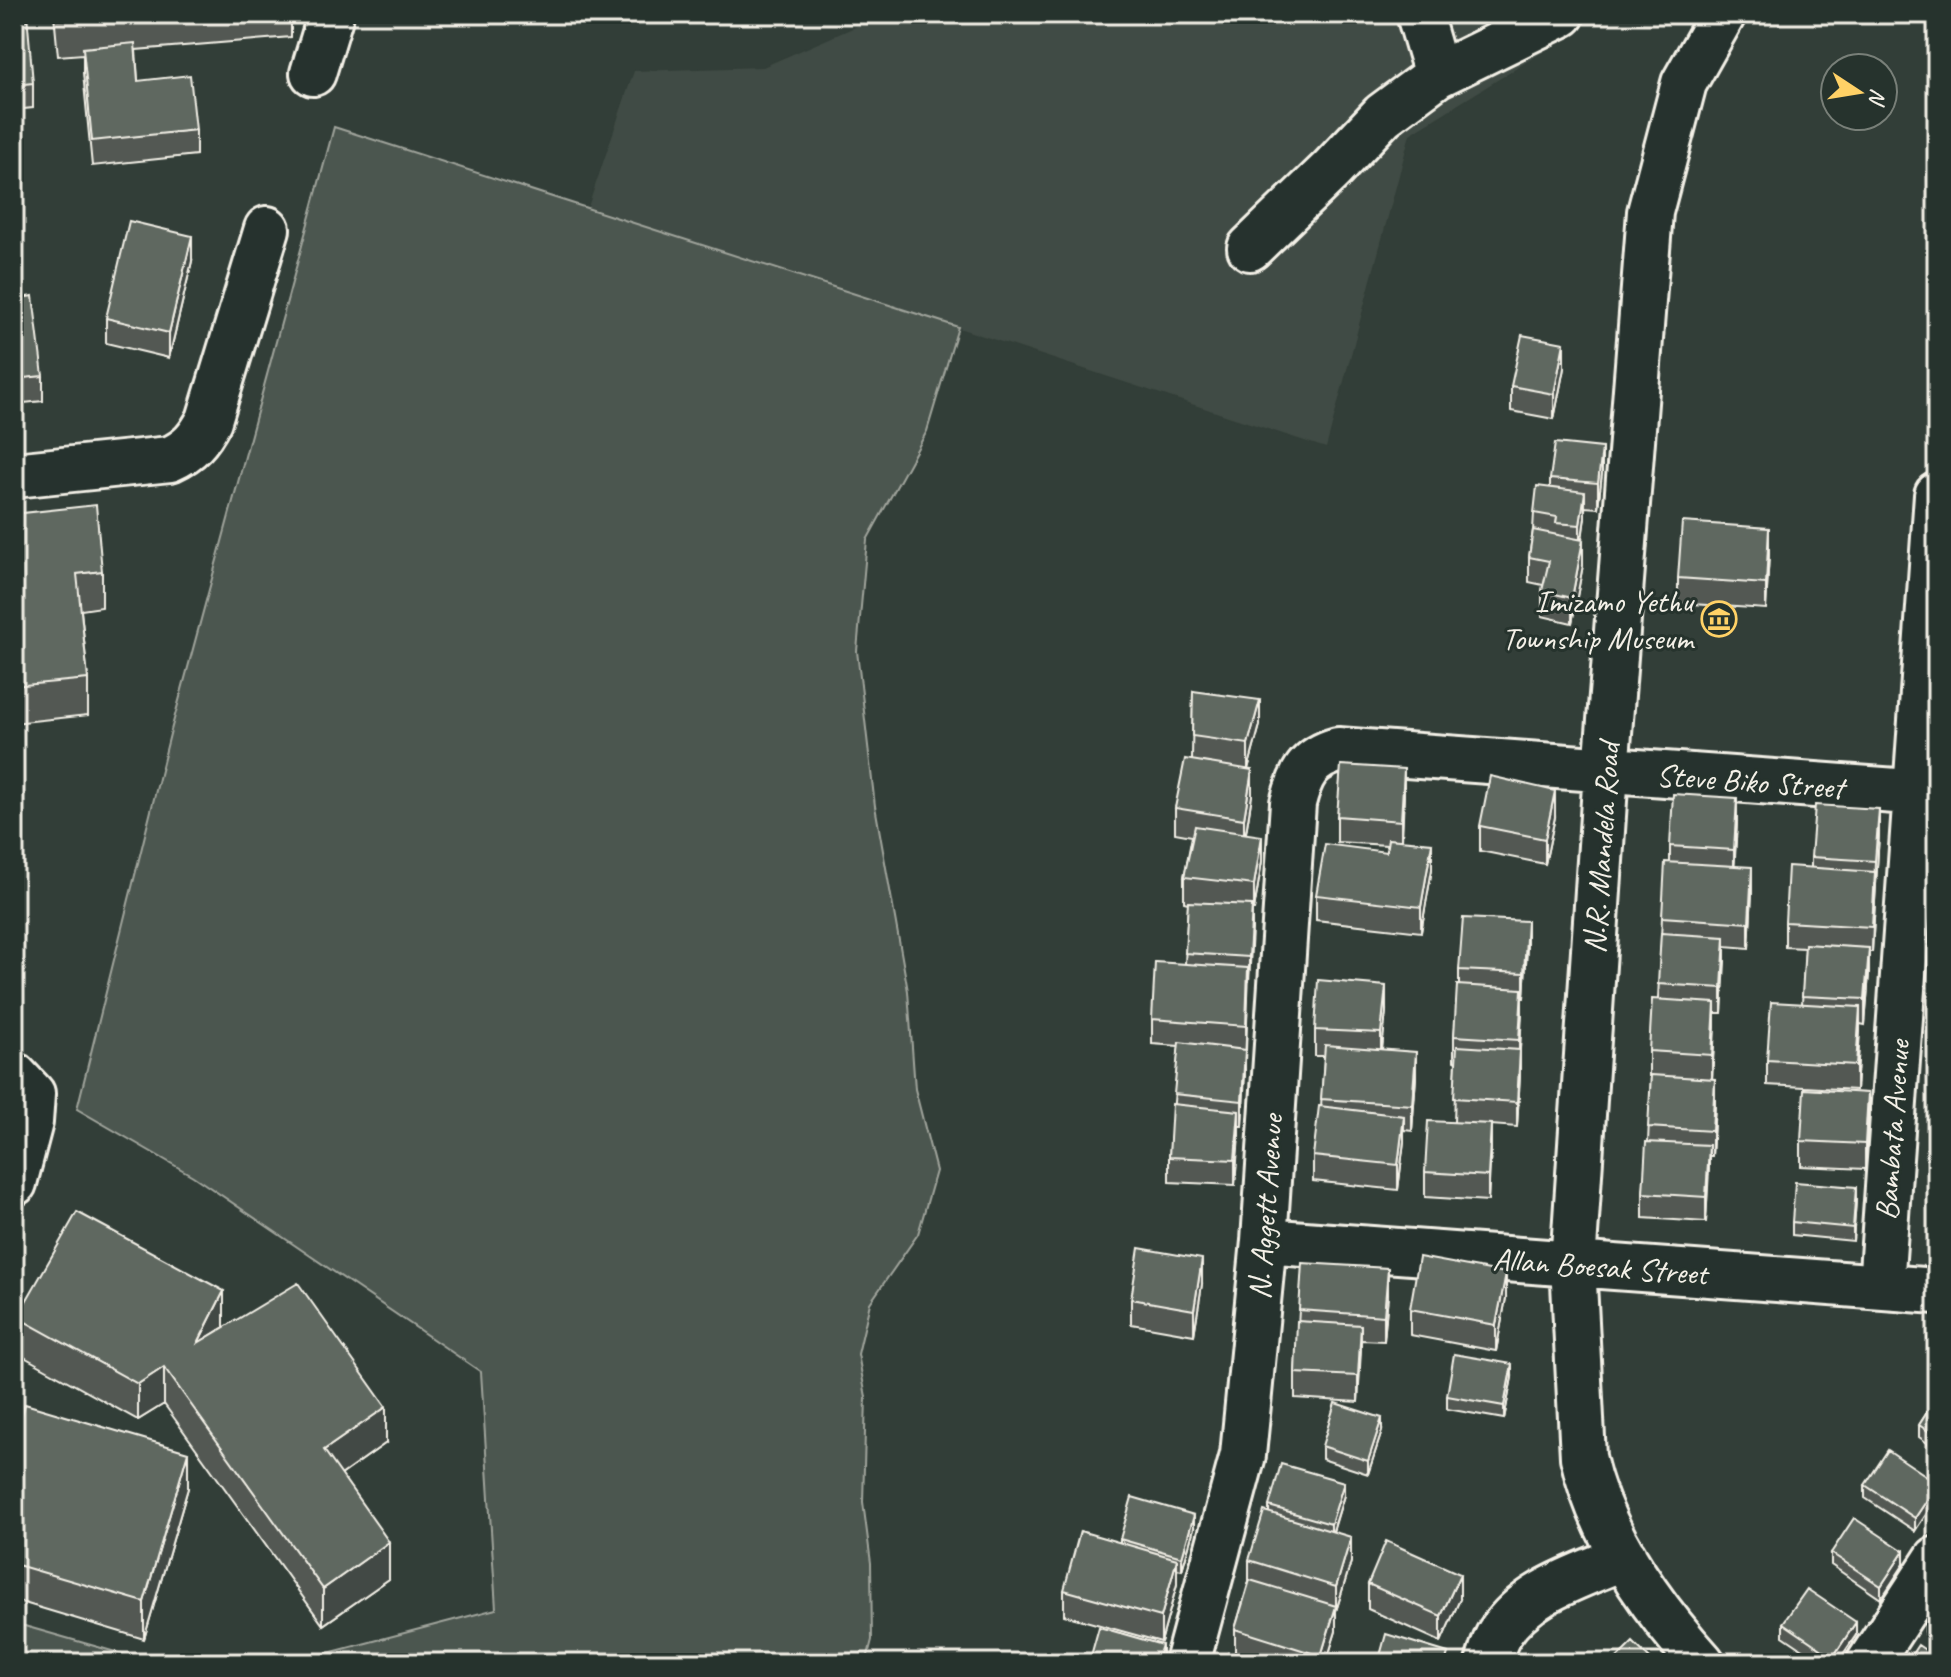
<svg xmlns="http://www.w3.org/2000/svg" width="1951" height="1677" font-family="Caveat,sans-serif">
<rect width="100%" height="100%" fill="#323e38"/>
<filter id="ink" filterUnits="userSpaceOnUse"><feTurbulence type="fractalNoise" baseFrequency=".0125" numOctaves="2"/><feDisplacementMap in="SourceGraphic" scale="16" xChannelSelector="R" yChannelSelector="G"/><feConvolveMatrix kernelMatrix="1 2 1 2 8 2 1 2 1" color-interpolation-filters="sRGB"/></filter>
<g filter="url(#ink)">
<path fill="#404b44" d="M885 14H1128L1231 26 1235 14H1562L1570 35 1410 134 1326 448 588 207 634 71 763 67Z"/>
<path fill="#4c564f" stroke="#a0a49c" stroke-width="2" d="M334 127 958 327 927 431 867 540 857 651 875 806 908 991 915 1089 936 1171 918 1234 870 1303 858 1354 866 1397 863 1502 871 1563 872 1640 866 1663H290L496 1609 481 1372 193 1176 77 1109 170 734Z
M14 1623 154 1663H14Z"/>
<g fill="none" stroke-linecap="round" stroke-linejoin="round">
<defs>
<path id="minor" d="M1419 14 1437 75
M313 73 331 14
M1250 248 1331 170 1383 115 1437 75 1562 14
M14 475 170 459C190 450 199 439 209 420L267 229
M14 1075 32 1094 30 1122 14 1183
M1264 1241 1937 1291
M1881 1286 1937 495
M1187 1663 1243 1455 1264 1241 1293 803C1300 775 1308 758 1338 750L1937 794
M1488 1663C1491 1654 1494 1642 1499 1634 1526 1591 1580 1576 1624 1557
M1702 1663C1650 1605 1600 1535 1583 1457L1573 1264 1606 771 1650 212 1684 83 1723 14
M1869 1663 1937 1559"/>
</defs>
<use href="#minor" stroke="#f4f1e8" stroke-width="50"/>
<use href="#minor" stroke="#26332d" stroke-width="44"/>
</g>
<path fill="#525953" stroke="#f4f1e8" stroke-width="2" d="M14 14 33 83V108L14 110Z
M54 14H291V37L136 50 138 81 196 130V155L92 166 83 73V54L58 56Z
M192 261 169 358 106 343V318Z
M14 299 43 376V401L14 404Z
M1564 368 1554 419 1511 411V386Z
M1602 473 1598 508 1585 507V517L1582 540 1583 565 1572 623 1542 616V591L1543 585 1529 582V557L1533 530 1534 513 1550 487V479Z
M14 514 102 571V607L81 610 88 679V715L14 723Z
M1769 553 1766 609 1678 603V578Z
M1193 691 1260 725 1248 769 1252 795 1246 833 1262 861 1254 910H1252L1242 1126H1239L1235 1185 1169 1182V1157L1179 1046 1152 1044V1019L1185 964 1188 903 1184 902V877L1192 836 1175 833V808L1192 760Z
M1404 794 1402 841 1432 869 1421 932 1316 920V895L1386 852 1387 845 1337 842V816Z
M1555 817 1545 864 1480 851V826Z
M1737 823 1734 866 1752 892 1749 948 1725 946 1722 1013H1715L1712 1079 1715 1104 1712 1156H1709L1706 1222 1643 1218V1193L1648 1142 1651 1076H1649V1051L1658 999 1662 917 1670 862V846Z
M1879 834 1872 952H1869V973L1865 1025 1860 1024 1856 1090 1767 1085V1060L1802 1004 1805 948 1785 947V922L1811 868V857Z
M1527 946 1524 998H1522L1520 1050V1075L1517 1127 1491 1125 1488 1201 1425 1197V1172L1454 1122 1456 1062 1454 1061V1036L1459 985V970Z
M1386 1011 1382 1049 1416 1077 1412 1131 1404 1130V1141L1398 1190 1313 1181V1156L1321 1107 1324 1056H1315V1030Z
M1868 1118 1865 1169 1801 1166V1141Z
M1856 1200 1853 1241 1792 1235V1222Z
M1202 1284 1194 1335 1131 1324V1299Z
M1388 1294 1384 1341 1361 1340 1358 1402 1295 1398V1373L1299 1310Z
M1506 1298 1496 1351 1410 1335V1309Z
M17 1317 223 1327 386 1443 341 1475 389 1579 323 1625 164 1404 138 1420 17 1353Z
M1937 1327V1371L1928 1364V1338Z
M1512 1377 1504 1419 1447 1409V1396Z
M1937 1397V1450L1919 1437V1425Z
M1382 1431 1368 1474 1322 1459V1446Z
M14 1443 188 1488 144 1639 14 1600Z
M1937 1483 1915 1531 1865 1498V1485Z
M1344 1495 1333 1532 1351 1562 1336 1611V1631L1326 1663H1263L1235 1654V1629L1249 1581V1560L1269 1513V1506Z
M1194 1528 1182 1570 1177 1569V1584L1161 1642 1064 1615V1590L1120 1543V1539Z
M1831 1553 1904 1564 1881 1599 1831 1565Z
M1368 1584 1460 1599 1441 1642 1368 1609Z
M1937 1604V1643L1925 1634V1622Z
M1783 1623 1856 1635 1837 1663H1823L1783 1636Z"/>
<path fill="#424944" stroke="#f4f1e8" stroke-width="2" d="M192 236V261L169 358V333Z
M1564 343V368L1554 419V394Z
M1602 448V473L1598 508V483Z
M1585 492V517L1580 551V525Z
M1769 528V553L1766 609V584Z
M1583 540V565L1572 623V598Z
M1260 700V725L1248 769V744Z
M1404 769V794L1401 846V821Z
M1252 770V795L1244 844V819Z
M1555 791V817L1545 864V839Z
M1737 798V823L1734 875V850Z
M1879 809V834L1872 952 1875 861Z
M1262 836V861L1254 910V885Z
M1432 843V869L1421 932V907Z
M1752 867V892L1749 948V923Z
M1252 905V930L1249 982V957Z
M1527 921V946L1524 998V973Z
M1725 937V962L1722 1013V988Z
M1869 948V973L1865 1025V999Z
M1248 968V993L1246 1051V1026Z
M1386 986V1011L1381 1058V1033Z
M1522 989V1014L1519 1065V1040Z
M1715 1003V1028L1712 1080V1055Z
M1860 1007V1032L1856 1090V1065Z
M1245 1050V1075L1242 1126V1101Z
M1520 1050V1075L1517 1127V1102Z
M1416 1052V1077L1412 1131V1105Z
M1715 1079V1104L1712 1156V1131Z
M1868 1093V1118L1865 1169V1144Z
M1239 1111V1136L1235 1185V1160Z
M1404 1116V1141L1398 1190V1165Z
M1491 1124V1150L1488 1201V1176Z
M1709 1145V1170L1706 1222V1197Z
M1856 1187V1200L1853 1241V1228Z
M1202 1259V1284L1194 1335V1310Z
M1388 1268V1294L1384 1341V1316Z
M1506 1273V1298L1496 1351V1325Z
M224 1291V1327L198 1343Z
M1361 1325V1350L1358 1402V1376Z
M1512 1364V1377L1504 1419V1406Z
M164 1367V1404L138 1420V1384Z
M386 1407V1443L324 1487V1450Z
M1382 1418V1431L1368 1474V1461Z
M188 1452V1488L144 1639V1602Z
M1344 1482V1495L1331 1537V1524Z
M1937 1485V1498L1915 1531V1518Z
M1194 1515V1528L1182 1570V1557Z
M1351 1537V1562L1336 1611V1631L1326 1663H1321V1656L1336 1607V1587Z
M389 1542V1579L323 1625V1589Z
M1904 1551V1564L1881 1599V1586Z
M1177 1559V1584L1161 1642V1617Z
M1460 1574V1599L1441 1642V1616Z
M1856 1622V1635L1837 1663H1833V1657Z
M1162 1645V1658L1160 1663H1156Z"/>
<path fill="#5f6861" stroke="#f4f1e8" stroke-width="2" d="M14 14H27L33 83 14 85Z
M57 14H127L58 20Z
M135 43 138 81 190 75 196 130 92 141 83 48Z
M129 221 192 236 169 333 106 318Z
M33 296 43 376 14 379V299Z
M1522 335 1564 343 1554 394 1511 386Z
M1555 443 1602 448 1598 483 1550 479Z
M1537 486 1585 492 1580 525 1556 523 1557 517 1534 513Z
M96 505 102 571 77 574 88 679 14 686V514Z
M1682 522 1769 528 1766 584 1678 578Z
M1533 530 1583 540 1572 598 1542 591 1549 561 1529 557Z
M1193 691 1260 700 1248 744 1192 736Z
M1185 759 1252 770 1244 819 1175 808Z
M1341 765 1404 769 1401 821 1337 816Z
M1490 776 1555 791 1545 839 1480 826Z
M1673 794 1737 798 1734 850 1670 846Z
M1815 805 1879 809 1875 861 1811 857Z
M1195 826 1262 836 1254 885 1184 877Z
M1388 839 1432 843 1421 907 1316 895 1325 844 1386 852Z
M1665 862 1752 867 1749 923 1662 917Z
M1788 866 1875 872 1872 927 1785 922Z
M1188 902 1252 905 1249 957 1185 953Z
M1463 918 1527 921 1524 973 1459 970Z
M1661 933 1725 937 1722 988 1658 984Z
M1805 944 1869 948 1865 999 1802 996Z
M1155 962 1248 968 1246 1026 1152 1019Z
M1318 980 1386 986 1381 1033 1315 1030Z
M1457 985 1522 989 1519 1040 1454 1036Z
M1652 999 1715 1003 1712 1055 1649 1051Z
M1771 1002 1860 1007 1856 1065 1767 1060Z
M1179 1042 1245 1050 1242 1101 1174 1094Z
M1325 1045 1416 1052 1412 1105 1321 1099Z
M1457 1046 1520 1050 1517 1102 1454 1098Z
M1651 1075 1715 1079 1712 1131 1648 1127Z
M1804 1089 1868 1093 1865 1144 1801 1141Z
M1172 1104 1239 1111 1235 1160 1169 1157Z
M1319 1106 1404 1116 1398 1165 1313 1156Z
M1428 1121 1491 1124 1488 1176 1425 1172Z
M1646 1142 1709 1145 1706 1197 1643 1193Z
M1795 1182 1856 1187 1853 1228 1792 1222Z
M77 1212 224 1291 198 1343 298 1283 386 1407 324 1450 389 1542 323 1589 164 1367 138 1384 17 1317Z
M1139 1248 1202 1259 1194 1310 1131 1299Z
M1419 1257 1506 1273 1496 1325 1410 1309Z
M1302 1263 1388 1268 1384 1316 1299 1310Z
M1297 1321 1361 1325 1358 1376 1295 1373Z
M1937 1327V1345L1928 1338Z
M1454 1354 1512 1364 1504 1406 1447 1396Z
M1937 1397V1437L1919 1425Z
M1335 1403 1382 1418 1368 1461 1322 1446Z
M25 1404 188 1452 144 1602 14 1564V1443Z
M1888 1450 1937 1483V1485L1915 1518 1865 1485Z
M1281 1464 1344 1482 1331 1524 1269 1506Z
M1132 1497 1194 1515 1182 1557 1120 1539Z
M1264 1511 1351 1537 1336 1587 1249 1560Z
M1854 1518 1904 1551 1881 1586 1831 1553Z
M1080 1531 1177 1559 1161 1617 1064 1590Z
M1386 1541 1460 1574 1441 1616 1368 1584Z
M1250 1580 1336 1606 1321 1656 1235 1629Z
M1807 1589 1856 1622 1833 1657 1783 1623Z
M1937 1604V1630L1925 1622Z
M1099 1627 1162 1645 1156 1663H1089Z
M1386 1634 1448 1653 1445 1663H1378Z
M1633 1642 1654 1663H1612Z
M1918 1645 1937 1658V1663H1906Z
M1228 1653 1260 1663H1225Z"/>
</g>
<defs>
<symbol id="museum-ring" viewBox="-11 -11 22 22"><circle r="9.5" fill="#26332d" stroke="#ffd166" stroke-width="1.5"/><path d="M0-6L6-3V-2H-6V-3ZM-5-1h2V3h-2ZM-1-1h2V3h-2ZM3-1h2V3H3ZM-6 4H6V6H-6Z" fill="#ffd166"/></symbol>
</defs>
<g fill-rule="evenodd">
<use href="#museum-ring" x="1699" y="599" width="40" height="40"/>
</g>
<g text-anchor="middle" stroke-width="6" stroke-linejoin="round" paint-order="stroke">
<g font-size="32" fill="#f4f1e8" stroke="#26332d" text-anchor="end">
<text x="1693" y="612">Imizamo Yethu<tspan x="1693" dy="37">Township Museum</tspan></text>
</g>
<g font-size="32" fill="#f4f1e8" stroke="#26332d">
<text transform="translate(1750 781) rotate(4)" y="11">Steve Biko Street</text>
<text transform="translate(1601 848) rotate(-86)" y="11">N.R. Mandela Road</text>
<text transform="translate(1892 1130) rotate(-86)" y="11">Bambata Avenue</text>
<text transform="translate(1265 1207) rotate(-86)" y="11">N. Aggett Avenue</text>
<text transform="translate(1600 1266) rotate(4)" y="11">Allan Boesak Street</text>
</g>
</g>
<rect width="1951" height="1677" fill="none" stroke="#26332d" stroke-width="48"/>
<rect x="24" y="24" width="1903" height="1629" fill="none" stroke="#f4f1e8" stroke-width="3" filter="url(#ink)"/>
<g transform="translate(1859 92) rotate(102)"><circle r="38" fill="#26332d" stroke="#787f78" stroke-width="2"/>
<path d="M0-6L14 30L0 20L-14 30Z" fill="#ffd166"/>
<text y="-12" font-size="22" font-weight="bold" text-anchor="middle" fill="#f4f1e8">N</text>
</g>
</svg>
